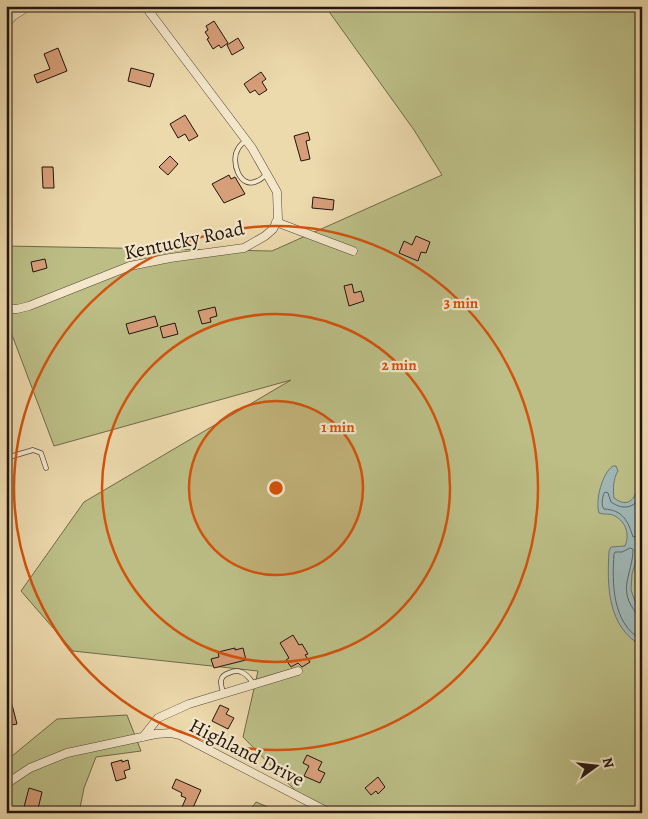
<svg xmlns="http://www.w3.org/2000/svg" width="648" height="819" font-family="Alegreya,serif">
<rect width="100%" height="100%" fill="#ecd9ac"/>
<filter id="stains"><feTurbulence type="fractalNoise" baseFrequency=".004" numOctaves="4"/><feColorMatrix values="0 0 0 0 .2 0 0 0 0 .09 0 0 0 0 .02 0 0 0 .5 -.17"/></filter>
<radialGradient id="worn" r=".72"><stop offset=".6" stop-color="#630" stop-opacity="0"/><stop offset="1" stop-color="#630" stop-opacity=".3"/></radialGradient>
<path fill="#bcbe86" stroke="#6e6a4a" d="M325 6H642V813H317L243 737 258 671 73 651 21 591 84 502 291 380 54 446 6 319V246L272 251 442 175 414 130Z
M127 715 141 751 96 757 84 788 79 813H6V761L57 719Z
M256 802 282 813H248Z"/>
<path fill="#9fb7b6" stroke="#6d7673" d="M613 466H616L618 471C613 479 613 489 614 498 632 511 636 493 642 480V531L637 557 632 574 631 590 636 604 642 612V646C607 627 607 585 609 551L611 547 625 546C630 535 626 522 615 516 610 513 605 515 599 513 595 501 602 473 613 466Z"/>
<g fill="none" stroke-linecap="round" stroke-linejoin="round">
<path stroke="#606662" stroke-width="1" d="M642 493C636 508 624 511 611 502L608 493 605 492C602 496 601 506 604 509 623 510 628 521 633 537L642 535
M642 615 637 614C616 589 633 574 633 549L630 548 622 552H615L614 554C612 583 612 624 642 640"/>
</g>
<path fill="#d79f79" stroke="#21150f" d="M214 21 228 43 221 48 219 45 213 49 207 39 209 38 205 32 208 30 206 26Z
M238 38 244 48 232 55 227 45Z
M58 48 67 71 37 83 34 75 50 69 44 54Z
M131 68 154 74 150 87 128 81Z
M261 72 266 79 262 82 267 90 259 95 255 90 250 93 244 84Z
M185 115 198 136 189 141 185 134 178 138 170 124Z
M308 132 310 140 306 141 310 159 301 161 294 136Z
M170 156 178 164 168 175 159 167Z
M42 167H53L54 188H43Z
M229 175 231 179 235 177 245 194 224 203 212 184Z
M313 197 334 200 333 210 312 208Z
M416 236 430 242 426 253 421 252 418 261 399 253 404 241 412 245Z
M45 259 47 268 33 272 31 262Z
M352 284 354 293 361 291 364 301 349 306 344 286Z
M215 307 217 316 210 318 211 322 202 324 198 311Z
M155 316 158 326 129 334 126 324Z
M175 323 178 334 163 338 160 327Z
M293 635 299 645 302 644 308 654 305 655 310 662 302 667 298 663 291 667 286 660 289 658 280 643Z
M235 648V650L243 648 246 660 214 668 211 659 219 657 218 652Z
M6 689H8L17 724 6 726Z
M220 705 229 709 226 714 234 718 228 729 212 721Z
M307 755 322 762 318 770 325 773 320 783 304 776 309 766 303 763Z
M122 760V762L128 760 130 769 124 771 126 778 116 781 111 763Z
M378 777 385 787 378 794 376 791 371 795 365 788Z
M176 779 201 790 191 812 182 807 186 798 181 796 182 793 172 788Z
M29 788 42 792 37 813 23 811Z"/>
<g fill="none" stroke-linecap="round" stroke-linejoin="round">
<defs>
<path id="lane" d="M246 140C243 143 239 146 238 149 230 161 240 190 257 181 261 180 264 176 267 174
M6 458 33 450 41 453 46 468
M223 692C220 683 219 676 229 673 233 671 237 670 241 672 247 674 250 679 253 683"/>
<path id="street" d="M6 24 13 16 29 6
M276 222 353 251
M6 309H17L29 306 130 266 170 258 244 248 265 236 273 229 278 219 277 192 252 148 145 6
M143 737 158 718 189 704 298 671
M6 784 30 768 67 753 156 734 171 733 180 735 330 813"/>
</defs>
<use href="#lane" stroke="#544636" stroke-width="5.5"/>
<use href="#street" stroke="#544636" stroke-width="9"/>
<use href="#lane" stroke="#f3e6c9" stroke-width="4"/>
<use href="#street" stroke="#f3e6c9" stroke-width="8"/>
</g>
<circle cx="276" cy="488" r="87" fill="#d4520c" fill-opacity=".12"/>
<g fill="none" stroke="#d4520c" stroke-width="2.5">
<circle cx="276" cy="488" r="87"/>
<circle cx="276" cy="488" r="174"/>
<circle cx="276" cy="488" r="262"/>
</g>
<g text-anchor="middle" stroke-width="4.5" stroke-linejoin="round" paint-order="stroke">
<g font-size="20" fill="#21150f" stroke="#f3e6c9">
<text transform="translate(184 240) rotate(-12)" y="7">Kentucky Road</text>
<text transform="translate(247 752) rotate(27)" y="7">Highland Drive</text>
</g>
</g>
<circle cx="276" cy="488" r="8" fill="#d4520c" stroke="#f3e6c9" stroke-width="2.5"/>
<g font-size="15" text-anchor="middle" font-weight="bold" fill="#d4520c" stroke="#f3e6c9" stroke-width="4.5" stroke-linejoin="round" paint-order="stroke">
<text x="461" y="308">3 min</text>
<text x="399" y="370">2 min</text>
<text x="338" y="432">1 min</text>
</g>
<rect width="648" height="819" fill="none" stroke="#ecd9ac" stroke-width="25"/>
<rect x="8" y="8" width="633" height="804" fill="none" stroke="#21150f" stroke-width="2.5"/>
<rect x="12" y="12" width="623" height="794" fill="none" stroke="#21150f"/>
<g transform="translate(596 766) rotate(75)" stroke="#f3e6c9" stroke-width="4" paint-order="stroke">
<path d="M0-4L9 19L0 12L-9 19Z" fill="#21150f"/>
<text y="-8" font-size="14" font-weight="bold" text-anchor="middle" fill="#21150f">N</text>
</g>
<rect width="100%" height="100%" filter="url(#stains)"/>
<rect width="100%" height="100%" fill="url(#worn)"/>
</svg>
